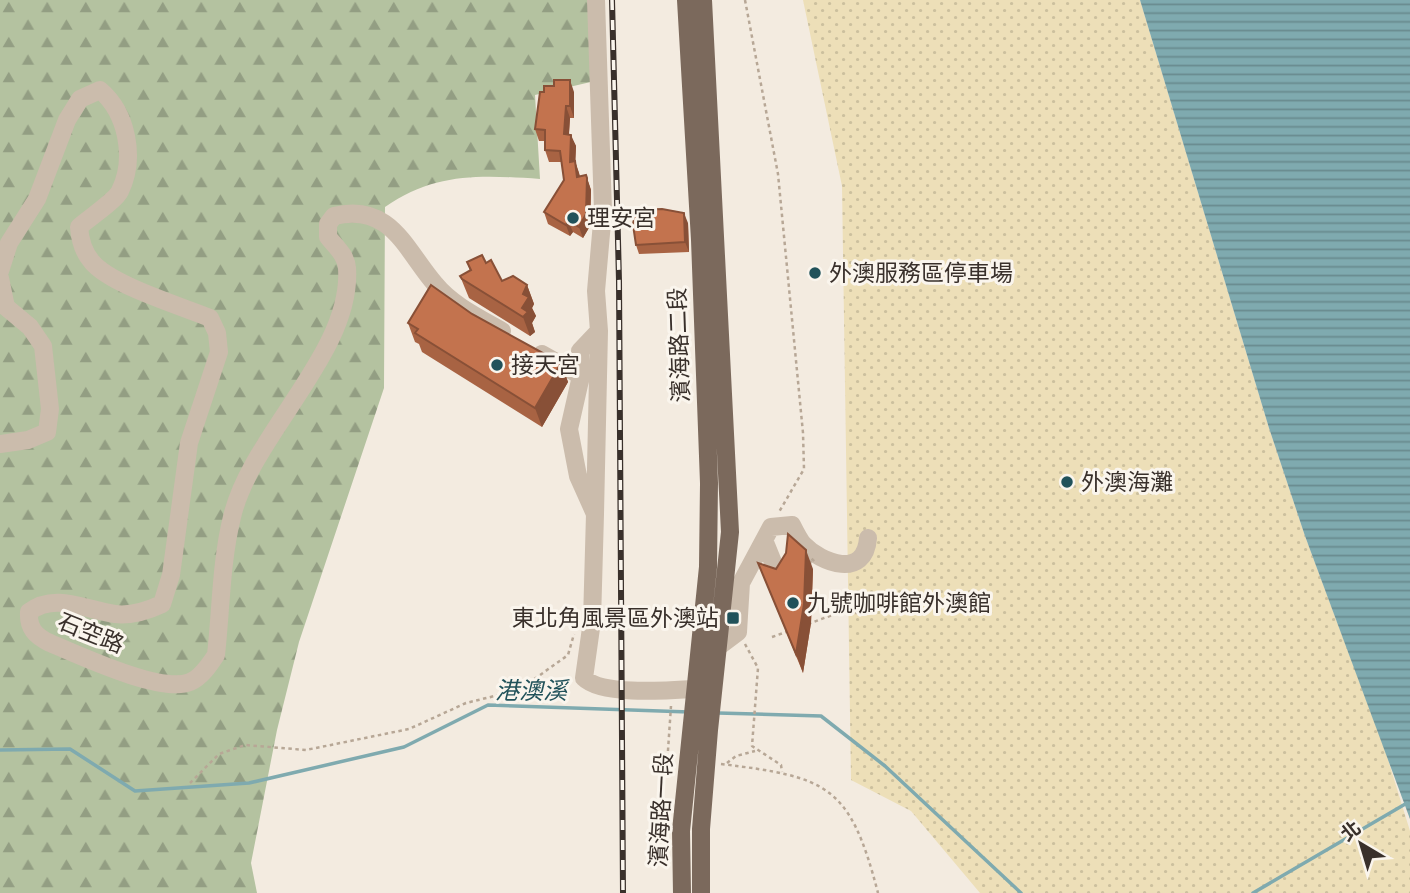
<svg xmlns="http://www.w3.org/2000/svg" width="1410" height="893" font-family="'Exo 2','Noto Sans TC',sans-serif">
<defs>
<pattern id="forest-firs" width="22" height="20" patternUnits="userSpaceOnUse" patternTransform="scale(1.75)"><rect width="22" height="20" fill="#b4c2a0"/><path d="M5 1l3.5 6h-7zM16 11l3.5 6h-7z" fill="#939e83"/></pattern>
<pattern id="sand-dots" width="8" height="8" patternUnits="userSpaceOnUse" patternTransform="scale(1.75)"><rect width="8" height="8" fill="#eddfb8"/><path d="M2 2h.1M6 6h.1" fill="none" stroke="#ccc09e" stroke-width="1.8" stroke-linecap="round"/></pattern>
<pattern id="water-rules" width="6" height="5" patternUnits="userSpaceOnUse" patternTransform="scale(1.75)"><rect width="6" height="5" fill="#7faaaf"/><path d="M0 2.5h6" fill="none" stroke="#698b8f"/></pattern>
</defs>
<rect width="100%" height="100%" fill="#f3ebe0"/>
<path fill="url(#forest-firs)" d="M0 0H595V81L535 95 540 179C481 175 435 172 385 207L384 388 299 642 277 730 251 863 257 893H0Z"/>
<path fill="url(#sand-dots)" d="M803 0H1140L1269 428 1305 536 1386 753 1410 831V893H980L911 811 851 780 842 186Z"/>
<path fill="url(#water-rules)" d="M1140 0H1410V819L1305 536 1269 428Z"/>
<g fill="none" stroke-linecap="round" stroke-linejoin="round">
<path stroke="#7faaaf" stroke-width="3.5" d="M718 713 821 716 885 766 1021 893
M0 750 70 749 135 791 249 783 404 747 488 705 689 712
M1253 893 1407 803"/>
<path stroke="#b7a796" stroke-width="2.5" stroke-dasharray="3.5 3.5" stroke-linecap="butt" d="M745 0 778 174 803 433 804 469 779 512
M808 624 835 614 856 613 866 604 879 600
M772 637 789 631
M745 644 758 668 752 746 781 765 782 772
M727 763 736 756 755 751
M721 764C828 777 850 785 878 893
M667 765 671 706
M190 783 219 754 245 745 306 750 409 729 466 703 519 690 568 655 574 634"/>
<path stroke="#cbbcac" stroke-width="18" d="M0 271 9 243 37 199 67 120 80 99 100 90C127 113 136 158 120 191 116 200 88 219 79 227 80 240 83 252 92 262 111 285 181 306 210 318L217 333 219 352 189 443 171 575 162 604C147 611 132 616 115 614 86 610 55 592 29 612 28 628 35 636 50 643 79 655 161 694 190 682 201 678 210 664 216 655 221 610 221 561 232 517 251 435 353 352 347 268 346 255 336 247 328 237V224L334 216C391 202 406 251 435 284 452 305 479 318 502 331
M0 278 6 307 30 327 43 346 50 409 47 432 28 440 0 444
M599 331 580 351 581 376 569 429 578 476 595 514 592 621 584 678C604 698 682 689 711 688
M542 354 581 376
M595 514 599 331 596 291 603 211 596 0
M764 540 779 577
M718 647 738 632 741 583 771 527 792 525C795 531 799 539 803 544 822 564 865 579 868 538"/>
<path stroke="#7b695c" stroke-width="18" d="M682 893 681 831 708 567 709 483 700 240 686 0
M701 893V829L709 730 730 532 703 0"/>
<defs>
<path id="rail" d="M612 0 619 281 623 893"/>
</defs>
<use href="#rail" stroke="#39302b" stroke-width="6"/>
<use href="#rail" stroke="#faf5ed" stroke-width="3.5" stroke-dasharray="10" stroke-linecap="butt"/>
<path stroke="#b7a796" stroke-width="2.5" stroke-dasharray="3.5 3.5" stroke-linecap="butt" d="M810 564 811 558 815 562"/>
</g>
<path fill="#a86343" d="M574 92V118H570L569 134 576 146 575 161 580 176 586 175 591 190 590 226 583 238 573 232 570 236 548 224 544 212 564 180 562 162H549L545 150V141H539L535 129Z
M688 223 689 252 639 254 636 245Z
M467 262 486 263 502 281 527 285 534 304 532 308 536 316 532 323 535 332 530 336 469 298 460 276 470 271Z
M472 314 561 363 568 382 542 427 422 352 419 344 415 342 408 323Z
M758 563 776 569H813L811 623 803 673Z"/>
<path fill="#885037" d="M570 80 574 92V118L570 106Z
M566 106 570 118 568 146 564 134Z
M571 135 576 146 575 174 570 162Z
M575 161 579 173 581 188 577 177Z
M587 178 591 190 590 226 583 238 579 227Z
M684 213 688 223 689 252 685 242Z
M568 221 573 232 570 236 566 225Z
M527 285 534 304 532 308 536 316 532 323 535 332 530 336 523 317 522 308 523 294Z
M561 363 568 382 542 427 535 408Z
M806 550 813 569 811 623 803 673 796 654Z"/>
<path fill="#c3734e" stroke="#885037" stroke-width="2" d="M554 80H570V106H566L564 134 571 135 570 162 575 161 577 177 586 175 587 178 586 214 579 227 568 221 566 225 544 212 564 180 560 151 545 150V130L535 129 540 92H544V86H554Z
M662 209 684 213 685 242 636 245 633 225 635 210Z
M482 255 486 263 491 260 502 281 513 276 527 285 523 294 529 297 522 308 528 312 523 317 462 279 460 276 471 270 467 262Z
M431 285 472 314 561 363 535 408 415 333 418 329 408 323Z
M788 534 806 550 804 604 796 654 758 563 776 569 786 553Z"/>
<g fill="#21525a" stroke="#faf5ed" stroke-width="2.5">
<circle cx="573" cy="218" r="7"/>
<circle cx="815" cy="273" r="7"/>
<circle cx="497" cy="365" r="7"/>
<circle cx="1067" cy="482" r="7"/>
<circle cx="793" cy="603" r="7"/>
<rect x="726" y="611" width="14" height="14" rx="3.5"/>
</g>
<g text-anchor="middle" stroke-width="6" stroke-linejoin="round" paint-order="stroke">
<g font-size="23" fill="#39302b" stroke="#faf5ed" text-anchor="start">
<text x="587" y="226">理安宮</text>
<text x="829" y="281">外澳服務區停車場</text>
<text x="511" y="373">接天宮</text>
<text x="1081" y="490">外澳海灘</text>
<text x="807" y="611">九號咖啡館外澳館</text>
<text x="719" y="626" text-anchor="end">東北角風景區外澳站</text>
</g>
<g font-size="23" fill="#39302b" stroke="#faf5ed">
<text transform="translate(679 345) rotate(-92)" y="8">濱海路二段</text>
<text transform="translate(91 633) rotate(22)" y="8">石空路</text>
<text transform="translate(661 810) rotate(-87)" y="8">濱海路一段</text>
</g>
<g font-size="24" font-style="italic" fill="#21525a" stroke="#faf5ed">
<text x="531" y="699">港澳溪</text>
</g>
</g>
<g transform="translate(1361 844) rotate(322)" stroke="#faf5ed" stroke-width="5" paint-order="stroke">
<path d="M0-5L12 26L0 18L-12 26Z" fill="#39302b"/>
<text y="-10" font-size="19" font-weight="bold" text-anchor="middle" fill="#39302b">北</text>
</g>
</svg>
